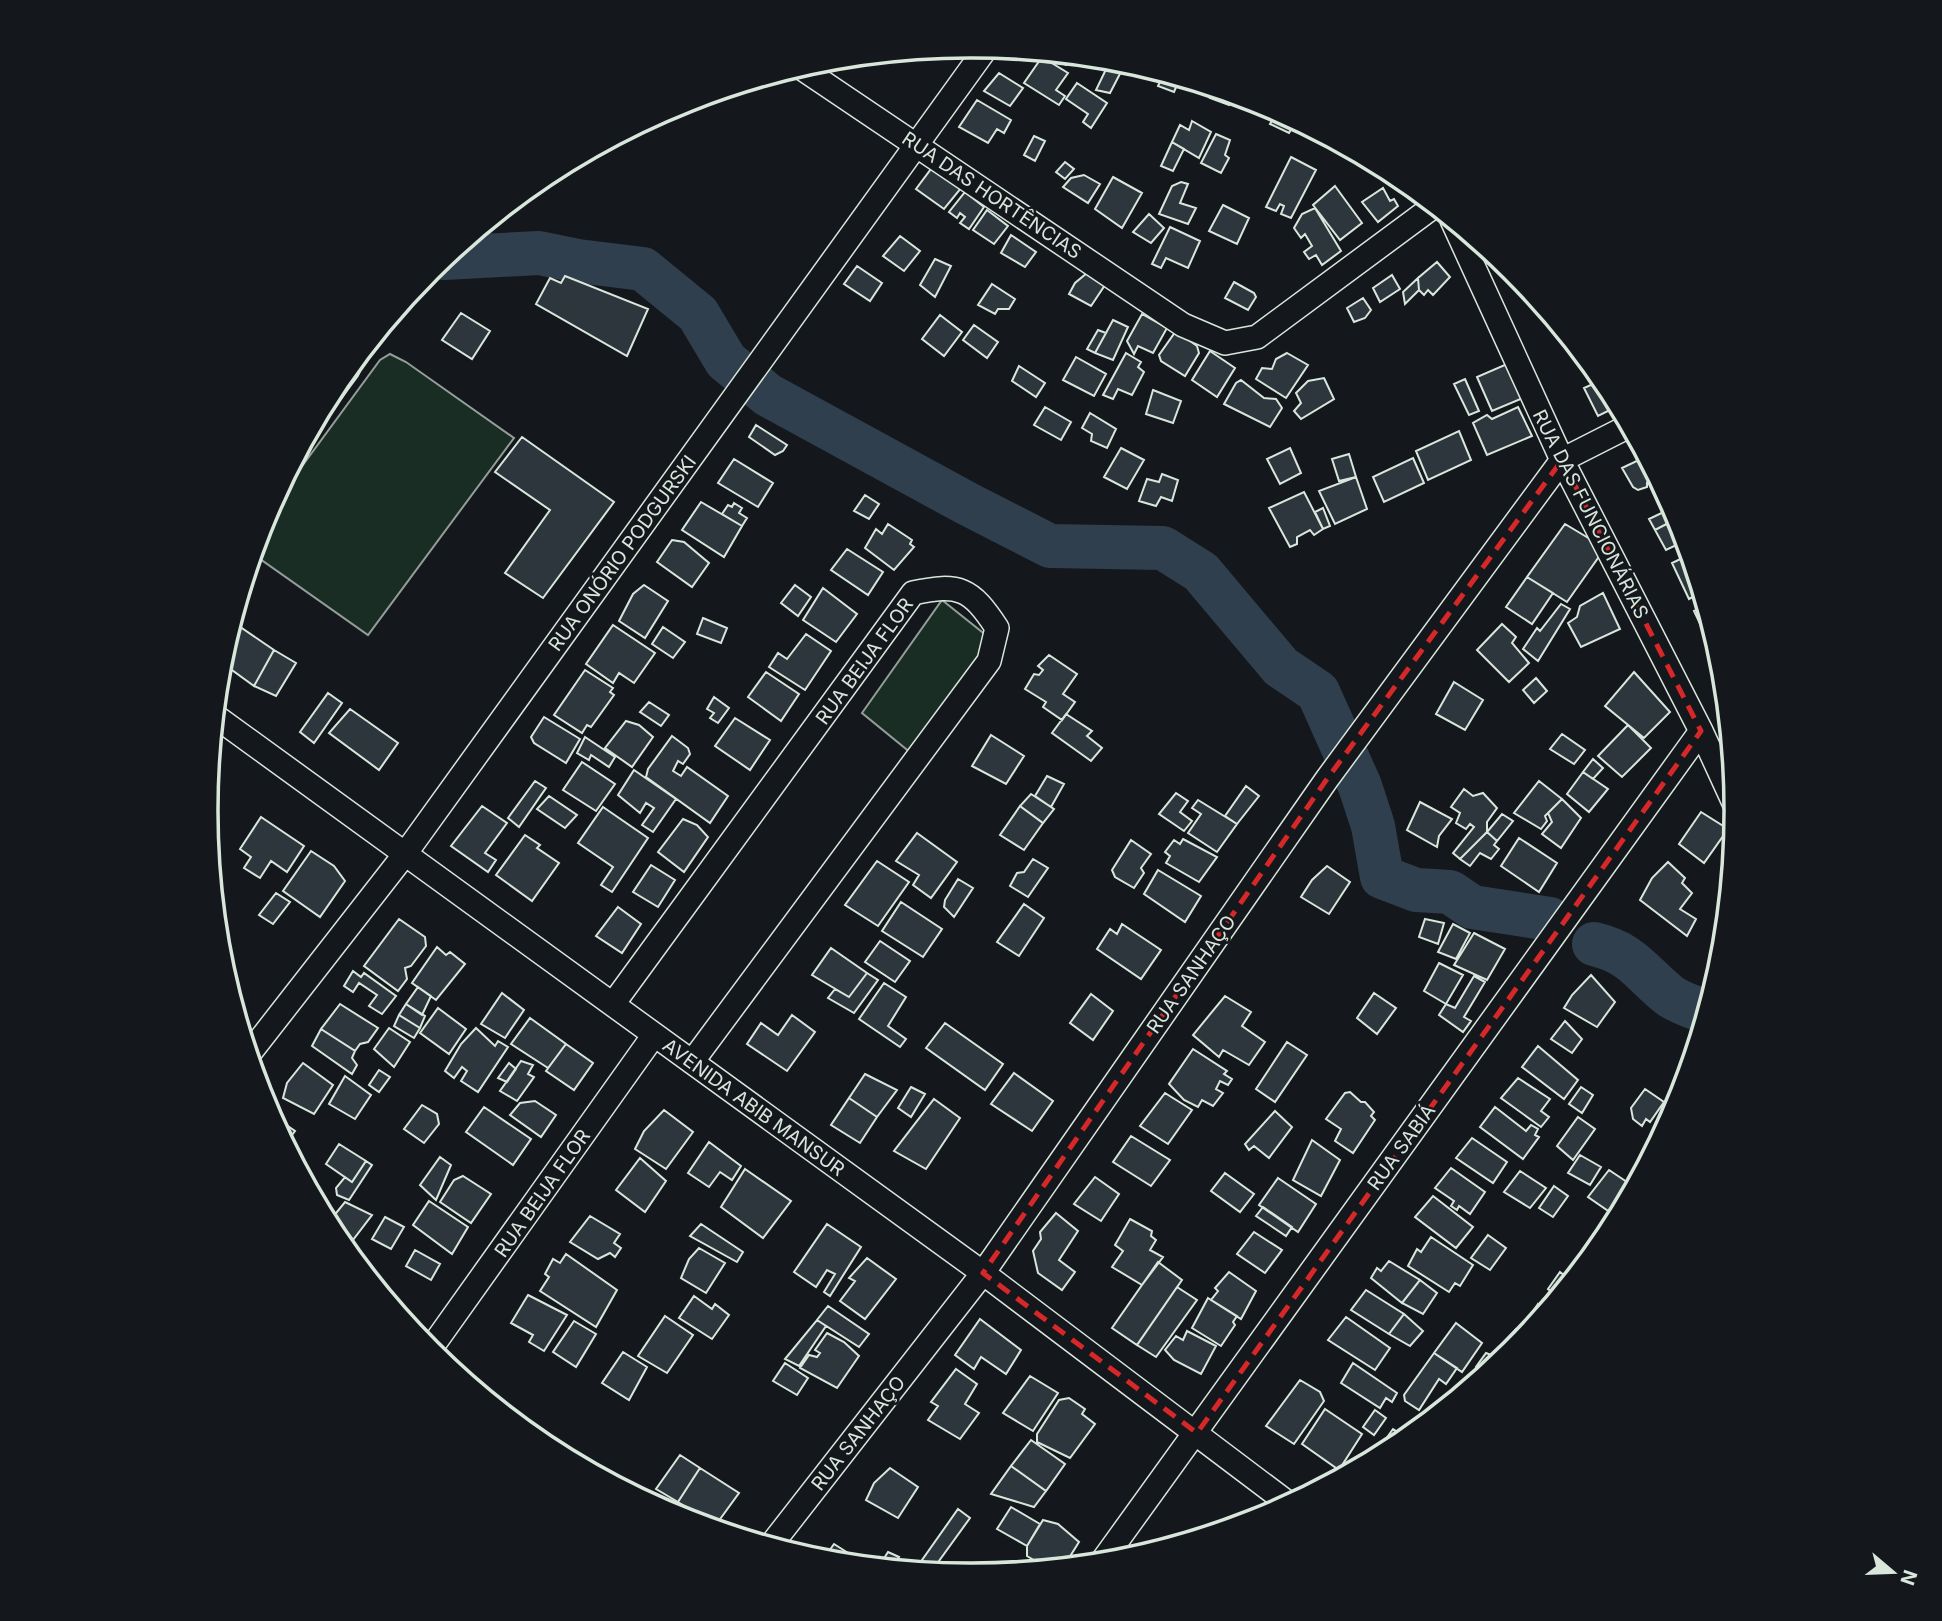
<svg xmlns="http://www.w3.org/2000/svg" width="1942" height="1621" font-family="Inter,sans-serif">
<rect width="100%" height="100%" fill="#14181c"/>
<path fill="#1a2d24" stroke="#939e99" stroke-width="2" d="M390 354 406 362 514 438 368 635 253 554 264 518 380 360Z
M942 600 992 640 911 753 862 713Z"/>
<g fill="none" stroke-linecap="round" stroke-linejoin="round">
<path stroke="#2f3f4d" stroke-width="44" d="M444 258 539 253 578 261 643 269 698 314 726 361 768 395 966 503 1050 546 1163 548 1201 572 1281 667 1318 692 1360 786 1373 826 1382 877 1416 890 1450 892 1472 907 1550 919
M1594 944C1633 953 1642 974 1670 996 1680 1003 1694 1007 1705 1012"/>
</g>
<path fill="#2c363c" stroke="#d8e6dc" stroke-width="2" d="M1044 53 1073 56 1066 65Z
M1042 57 1068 73 1056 90 1065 96 1059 105 1024 83Z
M1110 61 1124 66 1110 93 1096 90Z
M999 73 1023 88 1010 106 984 91Z
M1164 73 1180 78 1174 92 1158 86Z
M1077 83 1107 103 1091 128 1083 122 1088 114 1066 99Z
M1204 86 1234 95 1229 105 1210 98 1214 90Z
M977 100 1011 120 1004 133 997 129 988 143 959 127Z
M1277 111 1296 121 1289 133 1270 124Z
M1192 121 1211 132 1199 158 1172 142 1180 125 1189 130Z
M1216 134 1230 140 1225 155 1229 158 1221 173 1201 163Z
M1034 136 1045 141 1035 161 1024 155Z
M1172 142 1184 149 1173 171 1161 166Z
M1291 157 1316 170 1291 218 1281 214 1284 206 1280 204 1276 211 1266 207Z
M1065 162 1074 169 1065 179 1056 172Z
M934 165 962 187 944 209 916 189Z
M1084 175 1100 184 1088 203 1063 187 1071 178Z
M1113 177 1142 193 1122 228 1095 209Z
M1181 182 1188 184 1180 203 1196 208 1188 224 1159 214 1172 186Z
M1335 186 1362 223 1340 240 1313 205Z
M1383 188 1390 201 1394 199 1398 206 1378 222 1362 202Z
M965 192 984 207 969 229 960 223 965 217 960 213 957 218 949 212Z
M1223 205 1249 218 1237 244 1209 231Z
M1315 208 1341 251 1322 265 1316 255 1309 259 1304 252 1312 246 1305 234 1301 238 1294 228 1302 214Z
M987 210 1008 226 994 244 973 230Z
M1149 214 1164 228 1151 243 1133 232Z
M1170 227 1200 241 1188 268 1166 258 1161 268 1152 264Z
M1011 235 1036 252 1025 267 1001 253Z
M900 236 920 251 904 271 883 256Z
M935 259 951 266 935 297 920 285Z
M1437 262 1450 277 1433 295 1428 290 1424 295 1419 290 1418 278Z
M857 266 882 283 870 301 844 284Z
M1087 273 1105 285 1091 306 1069 294 1075 283Z
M1392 275 1400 289 1380 302 1373 288Z
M565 276 648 309 627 356 536 304 550 278 561 283Z
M1418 278 1419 290 1405 304 1403 292Z
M1234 282 1254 293 1256 297 1248 310 1225 298Z
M992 284 1015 299 1009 309H998L995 314 978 305Z
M1363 298 1371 310 1365 318 1354 322 1347 308Z
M461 313 490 331 472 359 442 340Z
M1142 314 1167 328 1153 353 1138 346 1134 354 1127 341Z
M940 315 962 332 944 356 922 339Z
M1113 320 1128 327 1113 360 1095 353Z
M974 325 998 342 987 358 963 340Z
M1098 330 1106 333 1095 353 1087 349Z
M1176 331 1197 346 1199 353 1185 376 1161 361 1159 355Z
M1210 351 1235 368 1217 397 1192 380Z
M1126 353 1141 362 1138 367 1144 372 1132 395 1118 389 1113 399 1103 395Z
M1287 353 1308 365 1286 398 1256 379 1262 368 1272 369 1276 359Z
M1582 355 1597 373 1591 377 1579 357Z
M1076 357 1106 374 1094 396 1063 380Z
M1507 364 1523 398 1492 411 1477 377Z
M1019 366 1045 383 1036 397 1012 381Z
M1324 378 1334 399 1301 419 1294 411 1301 403 1296 393 1308 381Z
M1465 379 1479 411 1469 415 1454 384Z
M1241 380 1264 398 1276 399 1282 408 1270 427 1224 404 1236 383Z
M1602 380 1618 406 1598 416 1584 388Z
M1153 390 1181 401 1173 423 1146 414Z
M1045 407 1071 422 1061 440 1034 425Z
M1518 407 1532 436 1487 455 1473 423 1487 415 1492 419Z
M1090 413 1116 429 1107 448 1091 441 1092 434 1082 428Z
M756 425 787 445 783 451 775 455 749 437Z
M1459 431 1471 460 1428 480 1416 451Z
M522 437 614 502 543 598 505 573 550 510 495 472Z
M1121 448 1144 460 1127 489 1104 477Z
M1290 448 1301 473 1280 484 1267 459Z
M1349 454 1356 477 1339 481 1332 459Z
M1645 457 1658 482 1653 485 1647 483V487L1638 490 1633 487 1622 468Z
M1413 458 1424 483 1384 502 1373 477Z
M734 459 773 483 758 507 718 483Z
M1162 474 1178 480 1172 501 1161 497 1156 506 1139 501 1147 479 1159 482Z
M1356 477 1367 509 1335 524 1319 491Z
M1304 492 1323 529 1314 535 1310 530 1297 537V544L1290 547 1269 508Z
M865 495 879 504 869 519 854 511Z
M701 502 742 526 724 557 682 530Z
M734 503 742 508 739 513 747 518 742 526 722 514 728 505 732 507Z
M1323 508 1330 526 1323 529 1315 512Z
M1672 508 1678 518 1655 530 1649 519Z
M1678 518 1685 541 1666 550 1655 530Z
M888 524 912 540 910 544 914 547 894 570 865 548 876 529 882 534Z
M1565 524 1605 548 1567 602 1527 577Z
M672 540 684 542 709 563 692 587 657 562Z
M847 549 883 572 868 595 831 570Z
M1689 555 1700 593 1689 599 1672 563Z
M1527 577 1553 593 1532 624 1506 607Z
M644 585 668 601 645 638 619 621 633 594Z
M795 585 811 597 798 616 781 603Z
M823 588 857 614 836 642 803 620Z
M1603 593 1620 629 1581 647 1568 623 1577 617 1580 606Z
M1561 604 1570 609 1538 661 1523 649 1537 628 1540 631Z
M1705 606 1716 645 1711 647 1694 611Z
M703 618 727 628 721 643 697 634Z
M233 622 274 650 254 686 221 662Z
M1502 624 1516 637 1512 643 1529 663 1509 682 1477 650Z
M613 625 655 653 634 683 619 673 613 683 586 664Z
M663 627 685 642 673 658 652 644Z
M806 634 831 651 805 690 769 667 778 653 787 659Z
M274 650 296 663 276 696 254 686Z
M1049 655 1077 674 1063 694 1075 702 1062 720 1043 707 1046 702 1025 689 1034 674 1039 675 1043 670 1038 666Z
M585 670 613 688 610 692 614 695 591 727 587 725 582 733 554 715Z
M766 672 799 694 781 721 748 697Z
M1634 672 1670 712 1644 738 1605 706Z
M1536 678 1547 691 1534 703 1523 690Z
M1454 682 1483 700 1465 730 1436 714Z
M328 693 342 703 314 743 300 732Z
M714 697 729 708 718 723 710 718 714 713 707 709Z
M649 702 669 715 661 726 640 712Z
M350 709 398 743 379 770 329 733Z
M1066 714 1092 731 1087 736 1102 748 1091 761 1052 733Z
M544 717 580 739 566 763 534 743 531 737Z
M735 718 770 740 750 770 715 746Z
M626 721 639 725 653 737 632 767 605 748Z
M1628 725 1651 748 1622 777 1598 756Z
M1562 734 1585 750 1574 764 1550 749Z
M991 735 1024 756 1006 784 972 766Z
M672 736 688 748 690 754 683 764 678 761 673 771 681 776 687 767 728 796 710 823 646 777 648 769Z
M585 737 615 757 609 767 591 755 589 760 577 753Z
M1593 759 1603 768 1593 779 1583 772Z
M582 762 615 784 596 811 563 790Z
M634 770 676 799 653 832 642 825 654 808 646 803 640 813 618 795Z
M1583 772 1608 789 1589 812 1567 794Z
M1047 776 1064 784 1051 807 1035 796Z
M535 781 546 788 519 827 508 818Z
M1539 781 1562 799 1545 816 1547 821 1541 829 1514 813Z
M1246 786 1259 796 1237 824 1225 816Z
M1464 789 1473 796 1483 793 1497 808 1487 822V832L1460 859 1453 853 1474 827 1470 824 1466 829 1456 823 1460 813 1451 807Z
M1176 793 1188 801 1180 812 1192 821 1184 831 1159 814Z
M1031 794 1054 809 1043 823 1020 806Z
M549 796 577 815 565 828 537 809Z
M1562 799 1581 818 1561 848 1542 834 1552 822 1548 813Z
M1198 800 1237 824 1217 852 1188 833 1201 814 1192 808Z
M1420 802 1452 819 1439 836 1437 847 1407 830Z
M482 806 507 823 485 853 496 860 488 872 451 846Z
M1020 806 1043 823 1024 850 1000 835Z
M603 807 648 838 612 892 601 885 613 867 578 843Z
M1701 812 1728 829 1704 863 1679 844Z
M1502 814 1513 821 1497 841 1487 832Z
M261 817 304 846 287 872 271 861 260 878 244 868 251 857 240 849Z
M683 819 697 825 708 837 684 872 658 852Z
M1487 832 1497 841 1494 845 1499 849 1491 859 1480 853 1470 866 1460 859Z
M917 833 957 862 931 898 913 885 919 875 896 861Z
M525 835 540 845 537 848 559 863 532 901 496 875Z
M1519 838 1557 863 1539 892 1501 866Z
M1183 839 1217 857 1199 882 1166 863 1170 856 1165 852 1174 840 1180 844Z
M1131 840 1151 854 1141 868 1144 873 1134 888 1115 877 1112 870Z
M311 851 334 866 345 881 320 917 283 891Z
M1033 859 1048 868 1028 897 1010 886 1017 873 1024 872Z
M877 861 909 882 878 926 845 905Z
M1668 862 1685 878 1682 883 1692 893 1680 909 1696 919 1687 936 1640 900 1652 878Z
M651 865 675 880 658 907 633 892Z
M1327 866 1350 882 1329 914 1301 897 1312 880Z
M1158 870 1201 896 1185 922 1144 894Z
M958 879 973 888 954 917 944 907 945 900Z
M276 893 290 902 273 924 259 915Z
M901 902 942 929 923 957 882 931Z
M1024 904 1044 918 1019 956 997 942Z
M618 907 641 924 622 953 596 936Z
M399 919 425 937 426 946 411 966 405 968 407 979 398 991 364 966Z
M1425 919 1444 923 1438 944 1419 937Z
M1122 924 1161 950 1141 979 1097 949 1110 929 1117 934Z
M1453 924 1470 933 1456 959 1438 952Z
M1474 933 1505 949 1487 980 1454 965Z
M880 941 910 961 895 982 865 962Z
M437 947 446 955 450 952 465 964 436 1000 412 983Z
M831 948 867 973 849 997 812 975Z
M1439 963 1463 975 1446 1004 1424 991Z
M353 971 361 977 364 973 396 996 382 1014 369 1006 377 995 359 983 353 992 344 986Z
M867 973 878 980 854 1013 828 998 835 989 849 997Z
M1591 975 1615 1002 1597 1027 1564 1008 1572 995Z
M1474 976 1485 982 1464 1017 1471 1021 1463 1032 1439 1015 1446 1004 1455 1008Z
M884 983 906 997 888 1026 906 1039 900 1047 859 1019Z
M418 987 431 996 422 1015 406 1004Z
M502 993 524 1010 505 1038 481 1024Z
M1374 993 1396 1008 1377 1034 1357 1018Z
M1091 994 1113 1011 1093 1040 1070 1023Z
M1225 996 1251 1012 1242 1026 1265 1042 1249 1065 1223 1050 1219 1057 1193 1035Z
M340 1004 378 1028 368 1042 360 1044 355 1051 321 1029Z
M406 1004 425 1016 420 1028 399 1015Z
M438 1008 466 1029 449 1054 420 1033Z
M399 1015 420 1028 414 1038 394 1026Z
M792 1015 815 1032 787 1071 747 1044 761 1023 778 1035Z
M530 1018 566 1044 548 1068 511 1044Z
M1565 1021 1582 1039 1572 1053 1551 1039Z
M945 1023 1003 1064 985 1090 926 1048Z
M389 1028 410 1042 394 1067 374 1049Z
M476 1028 495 1046 498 1041 508 1047 478 1092 461 1081 467 1071 462 1067 454 1078 445 1071 461 1044Z
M321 1029 355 1051 352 1058 357 1065 352 1074 312 1046Z
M1287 1042 1307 1055 1275 1102 1256 1089Z
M566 1044 593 1063 574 1090 546 1071Z
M1538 1046 1578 1080 1564 1099 1522 1067Z
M1193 1049 1227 1071 1224 1074 1232 1079 1228 1085 1220 1081 1216 1089 1223 1093 1213 1106 1202 1100 1198 1107 1184 1100 1169 1084Z
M521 1061 533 1065 528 1074 534 1077 517 1101 500 1091Z
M303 1063 333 1085 314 1114 283 1098 287 1083Z
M509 1063 516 1069 507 1082 498 1078Z
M379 1070 390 1077 379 1092 369 1085Z
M1014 1073 1053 1101 1032 1131 991 1104Z
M865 1074 897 1090 877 1117 849 1098Z
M345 1076 371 1095 355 1119 329 1104Z
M1518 1078 1550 1099 1541 1111 1549 1117 1541 1127 1501 1098Z
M911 1087 925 1094 911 1117 898 1108Z
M1581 1087 1593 1095 1582 1113 1569 1104Z
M1645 1089 1664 1102 1650 1122 1646 1119 1642 1126 1633 1119 1631 1108Z
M1350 1092 1361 1102H1365L1374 1112 1371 1116 1375 1120 1353 1153 1335 1141 1341 1129 1326 1119 1345 1093Z
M1165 1093 1192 1110 1168 1144 1140 1126Z
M849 1098 877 1117 860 1143 831 1125Z
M934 1099 960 1118 926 1169 894 1151Z
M535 1101 556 1115 541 1137 510 1115 520 1103Z
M422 1105 437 1114 439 1124 424 1143 404 1129Z
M484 1107 531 1139 513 1165 466 1132Z
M1495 1107 1526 1131 1531 1125 1538 1129 1535 1135 1539 1137 1523 1159 1480 1127Z
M664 1110 693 1132 666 1169 635 1149 644 1131Z
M1275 1111 1292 1127 1269 1158 1254 1146 1249 1150 1245 1144Z
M269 1113 295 1131 286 1143Z
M1578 1117 1595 1129 1573 1160 1557 1146Z
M1131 1136 1170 1160 1151 1186 1113 1162Z
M1472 1138 1507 1162 1493 1183 1456 1158Z
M1312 1140 1340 1160 1321 1196 1293 1180Z
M709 1142 741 1166 732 1180 720 1172 709 1187 688 1173Z
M339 1144 366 1161 352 1182 326 1164Z
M1580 1155 1601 1167 1590 1185 1568 1173Z
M440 1157 451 1165 436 1200 420 1185Z
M640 1158 666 1181 645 1212 616 1190Z
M366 1161 372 1165 349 1200 337 1195 336 1188 345 1177 352 1182Z
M1451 1168 1485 1192 1470 1214 1459 1206 1457 1210 1451 1206 1454 1201 1435 1188Z
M745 1169 791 1201 763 1238 721 1207Z
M1609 1170 1633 1186 1617 1217 1588 1197Z
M1520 1171 1546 1188 1530 1208 1504 1192Z
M1225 1173 1254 1194 1240 1212 1211 1191Z
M463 1176 491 1194 471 1223 440 1202 454 1180Z
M1095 1177 1119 1194 1101 1221 1074 1204Z
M1278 1178 1316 1204 1298 1232 1259 1205Z
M1554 1186 1568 1196 1553 1217 1539 1208Z
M1433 1196 1473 1227 1456 1248 1415 1217Z
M429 1201 468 1227 452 1254 413 1225Z
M345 1202 372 1215 346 1249 328 1223Z
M1263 1207 1292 1227 1286 1236 1256 1216Z
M1056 1213 1078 1231 1059 1260 1075 1272 1062 1290 1038 1273 1033 1251 1041 1239 1040 1232Z
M590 1216 620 1234 614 1243 621 1248 615 1257 610 1253 598 1259 570 1242Z
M385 1217 404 1227 391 1249 372 1239Z
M1130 1219 1152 1231 1151 1236 1156 1240 1150 1250 1163 1257 1142 1285 1112 1267 1123 1251 1115 1245Z
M701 1224 743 1252 737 1262 690 1236Z
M827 1224 861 1247 830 1296 824 1292 835 1274 827 1270 816 1287 794 1272Z
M1254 1232 1282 1250 1265 1273 1237 1254Z
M1488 1235 1506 1248 1490 1270 1471 1258Z
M1431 1237 1473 1265 1460 1286 1455 1283 1449 1292 1408 1266 1417 1249 1421 1252Z
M699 1248 725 1263 706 1293 681 1278 689 1259Z
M415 1250 440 1264 431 1280 406 1266Z
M566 1254 617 1290 596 1327 540 1291 549 1277 545 1274 553 1259 560 1263Z
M867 1258 896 1279 865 1319 840 1301 855 1281 849 1278Z
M1389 1261 1420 1280 1402 1303 1371 1278 1377 1268 1381 1271Z
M1158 1262 1182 1280 1137 1345 1112 1328Z
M1229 1272 1256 1291 1241 1319 1211 1300 1218 1291 1215 1288Z
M1560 1272 1570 1280 1557 1296 1548 1289Z
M1420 1280 1437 1293 1423 1314 1402 1303Z
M1177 1287 1197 1300 1156 1357 1137 1345Z
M1366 1290 1404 1314 1389 1334 1351 1310Z
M528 1295 567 1315 544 1351 529 1342 533 1335 511 1323Z
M694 1296 712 1309 715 1304 729 1315 712 1339 679 1318Z
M1208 1298 1237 1316 1233 1322 1235 1325 1221 1346 1192 1328Z
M1538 1304 1546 1310 1532 1327 1526 1323Z
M828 1306 869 1334 859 1347 817 1320Z
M1404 1314 1423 1331 1410 1346 1389 1334Z
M665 1316 693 1335 667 1373 638 1356Z
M1346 1317 1390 1348 1375 1370 1328 1340Z
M980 1319 1021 1350 1006 1374 981 1357 974 1369 955 1355Z
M817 1320 826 1326 799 1366 785 1359Z
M574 1321 596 1334 576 1367 553 1352Z
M1456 1323 1482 1343 1462 1372 1434 1353Z
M1516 1329 1525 1335 1507 1356 1498 1349Z
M1187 1331 1216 1346 1201 1374 1174 1360 1165 1350 1176 1336 1183 1340Z
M827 1333 844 1342 859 1356 837 1388 800 1368 809 1355 817 1357 820 1353 815 1350Z
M623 1352 647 1367 629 1400 602 1383Z
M1434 1353 1457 1368 1446 1384 1439 1379 1419 1410 1405 1401 1404 1395Z
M1486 1353 1502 1359 1477 1380 1482 1373 1476 1367Z
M785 1363 808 1378 797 1395 773 1381Z
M1353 1363 1397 1393 1392 1402 1386 1398 1380 1408 1341 1383Z
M956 1369 977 1384 965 1404 979 1413 960 1439 928 1420 938 1406 931 1402Z
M1030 1376 1058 1393 1033 1431 1003 1413Z
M1300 1380 1320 1392 1324 1401 1294 1444 1266 1426Z
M1069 1398 1085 1409 1082 1414 1095 1424 1070 1458 1037 1442V1434L1059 1400Z
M1325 1409 1362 1434 1339 1470 1302 1444Z
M1375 1410 1386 1418 1374 1435 1363 1427Z
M1393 1429 1407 1438 1371 1460Z
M1031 1440 1065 1464 1046 1491 1011 1466Z
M680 1455 700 1468 678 1502 656 1489Z
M1011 1466 1046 1491 1034 1507 991 1494Z
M700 1468 739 1493 715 1526 678 1502Z
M890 1468 918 1487 898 1518 866 1500 874 1483Z
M678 1502 715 1526 714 1528 670 1513Z
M1011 1507 1040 1524 1027 1546 997 1529Z
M958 1509 970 1518 931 1572 915 1570Z
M1043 1520 1058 1524 1079 1542 1064 1566 1047 1568 1027 1556V1546Z
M834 1544 867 1565 822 1561Z
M888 1552 899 1557 894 1564 902 1569 874 1565 880 1557 883 1560Z"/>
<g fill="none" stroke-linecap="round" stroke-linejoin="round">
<defs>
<path id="street" d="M800 67 1183 325 1225 343 1257 337 1434 206
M1452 220 1562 460 1701 731 1735 805
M331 392 348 369
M215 716 983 1273 1289 1504
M613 1004 913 593C959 583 971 588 997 628L989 661 692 1062
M249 1054 405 854 987 47
M429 1351 654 1035
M771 1545 983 1273 1327 779 1562 460 1629 426
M1101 1563 1701 731"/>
</defs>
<use href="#street" stroke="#d8e6dc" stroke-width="26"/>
<use href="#street" stroke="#14181c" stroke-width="23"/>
</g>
<path fill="none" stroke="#d62828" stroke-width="5" stroke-dasharray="14 9" stroke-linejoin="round" d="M1562 460 1701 731 1197 1433 983 1273 1327 779Z"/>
<g text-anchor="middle" stroke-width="5" stroke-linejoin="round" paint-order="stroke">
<g font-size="19" fill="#d8e6dc" stroke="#14181c">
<text transform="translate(992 195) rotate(34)" y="7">RUA DAS HORTÊNCIAS</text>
<text transform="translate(1591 514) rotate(63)" y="7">RUA DAS FUNCIONÁRIAS</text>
<text transform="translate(622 553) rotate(-54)" y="7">RUA ONÓRIO PODGURSKI</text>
<text transform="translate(864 661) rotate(-54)" y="7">RUA BEIJA FLOR</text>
<text transform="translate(1191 974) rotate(-55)" y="7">RUA SANHAÇO</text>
<text transform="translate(754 1107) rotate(36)" y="7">AVENIDA ABIB MANSUR</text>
<text transform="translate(1401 1147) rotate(-54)" y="7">RUA SABIÁ</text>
<text transform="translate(542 1193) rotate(-55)" y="7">RUA BEIJA FLOR</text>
<text transform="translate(858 1433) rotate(-52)" y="7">RUA SANHAÇO</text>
</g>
</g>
<path d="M0 0H1942V1621H0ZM970 58H972A752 752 0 0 1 1724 810V811A752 752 0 0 1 972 1563H970A752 752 0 0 1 218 811V810A752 752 0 0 1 970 58Z" fill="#14181c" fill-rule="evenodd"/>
<path fill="none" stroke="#d8e6dc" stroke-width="3.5" d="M970 58H972A752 752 0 0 1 1724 810V811A752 752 0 0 1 972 1563H970A752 752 0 0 1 218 811V810A752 752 0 0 1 970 58Z"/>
<g transform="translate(1893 1572) rotate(109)" stroke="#14181c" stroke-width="5" paint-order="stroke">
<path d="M0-5L12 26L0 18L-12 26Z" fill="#d8e6dc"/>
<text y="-10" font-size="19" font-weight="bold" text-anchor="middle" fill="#d8e6dc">N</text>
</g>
</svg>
